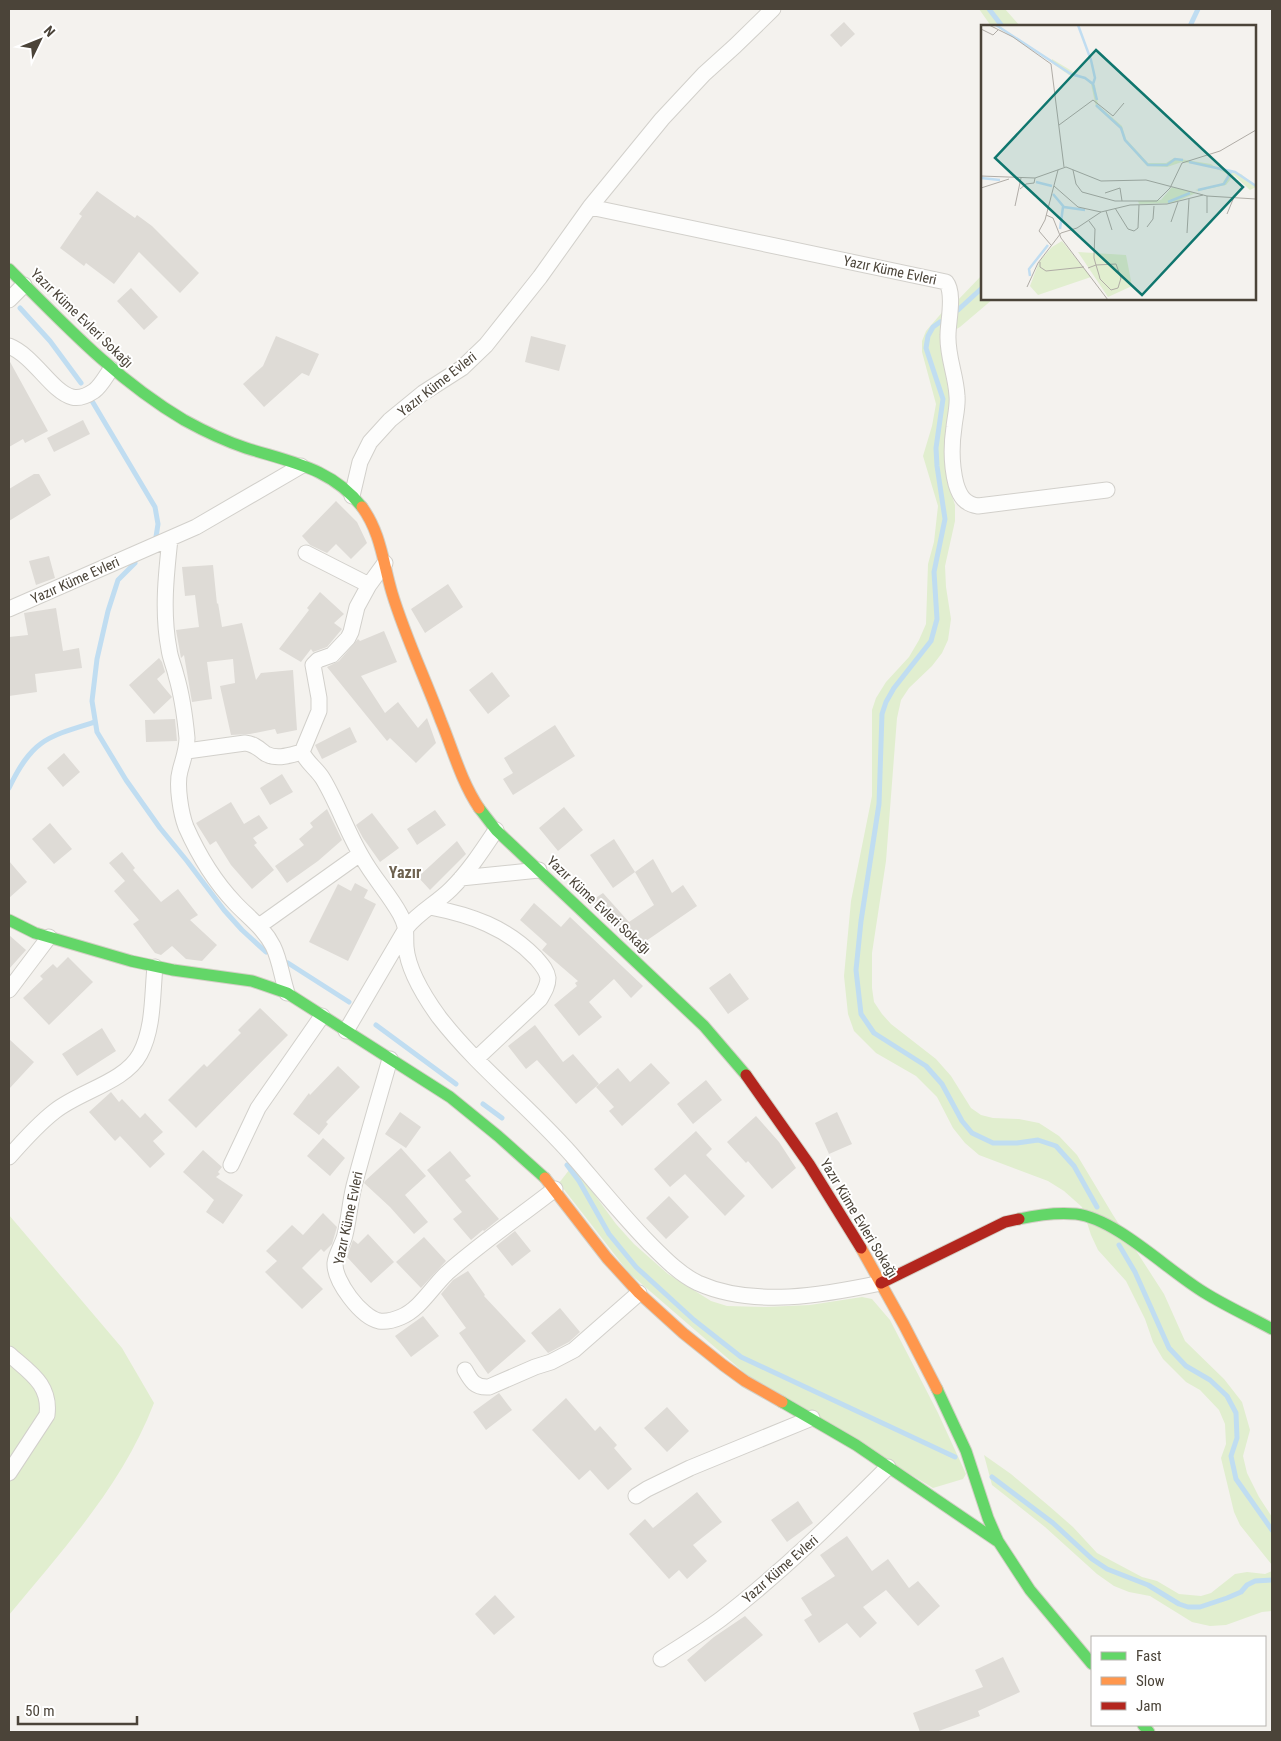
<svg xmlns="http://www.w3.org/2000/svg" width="1281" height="1741" font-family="'Roboto Condensed',sans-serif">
<rect width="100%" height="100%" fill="#f4f2ee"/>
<path fill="#e1eecf" d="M979 9H1005L1020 26H991Z
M982 275V299H993L960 327 943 337V360L951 405 945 438 944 458 948 484 955 505V521L945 566 946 587 951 619 948 640 942 653 932 666 909 688 901 700 897 718 886 861 872 953V988L874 1002 882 1014 891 1024 936 1059 951 1076 971 1108 981 1115 993 1118 1019 1119 1039 1123 1059 1136 1077 1155 1113 1215 1164 1294 1185 1341 1224 1379 1242 1402 1250 1430 1243 1456 1247 1473 1259 1497 1272 1517V1569V1565L1240 1525 1234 1512 1221 1458 1226 1444 1225 1424 1219 1410 1200 1390 1186 1382 1163 1359 1153 1342 1145 1319 1126 1281 1098 1250 1091 1235 1082 1207 1064 1191 1048 1181 979 1155 965 1143 953 1128 937 1097 916 1076 876 1053 854 1031 848 1014 844 976 851 901 872 796V710L876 698 886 682 909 657 919 640 926 624 928 564 934 542 938 506 923 456 932 426 936 404 922 352V341L926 331 945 309 957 301Z
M573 1165 616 1224 634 1244 668 1274 711 1301 727 1306 766 1307 810 1305 862 1297 872 1299 890 1320 938 1413 966 1474 963 1479 933 1488 747 1375 629 1273 559 1183Z
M9 1215 122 1348 154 1403C122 1486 64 1548 9 1615Z
M984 1455 1011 1474 1049 1506 1073 1527 1097 1553 1142 1577 1157 1581 1179 1594 1201 1596 1211 1593 1235 1574 1247 1572 1265 1574 1272 1571V1611L1262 1612 1226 1625 1210 1626 1192 1622 1150 1596 1129 1592 1114 1586 1097 1574 1045 1527 992 1485Z"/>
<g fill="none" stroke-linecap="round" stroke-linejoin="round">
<path stroke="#c0ddf1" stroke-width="5" d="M989 9 1002 26
M1190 26 1198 9
M20 308 50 341 81 383
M958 310 982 288
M940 322 933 327 928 336 926 348 943 399 936 448 937 466 945 519 934 572 937 619 931 641 894 688 886 702 882 714 879 804 861 921 856 970 861 1014 874 1033 926 1066 942 1084 962 1121 972 1133 993 1143H1017L1038 1140 1056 1146 1074 1166 1097 1207
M92 401 155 507 158 524 156 537
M135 563 118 580 108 611 97 659 92 701 97 732 126 780 160 828 187 861 224 910 242 930 266 952
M9 788C32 740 46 737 95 722
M288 963 349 1002
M376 1025 456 1084
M483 1104 502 1118
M567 1165 579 1181 609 1234 636 1267 694 1320 741 1357 955 1457
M1119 1245 1135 1272 1169 1348 1186 1366 1210 1380 1227 1396 1236 1413 1237 1438 1231 1456 1236 1479 1272 1530
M992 1477 1053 1523 1092 1559 1107 1569 1148 1585 1179 1604 1188 1607H1200L1227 1598 1241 1592 1247 1585 1255 1581 1272 1580"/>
</g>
<path fill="#dedbd6" d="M844 22 855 34 841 47 830 35Z
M97 191 135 218 137 215 152 226 199 273 180 293 139 252 114 284 86 263 84 266 60 248 82 216 79 214Z
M131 288 158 317 144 330 117 301Z
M276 336 319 354 309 376 302 373 264 407 243 384 263 366Z
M531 336 566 345 559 371 525 362Z
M9 360 48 431 25 443 23 439 9 447Z
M83 420 90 434 54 452 47 438Z
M34 474H39L51 495 9 521V489Z
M336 501 357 522 367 543 351 559 336 544 327 553 310 545 302 536Z
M49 556 55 578 36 585 29 561Z
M213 565 217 604 218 603 222 627 242 623 256 680 261 673 293 670 297 730 277 734 275 729 250 734 231 735 220 686 235 683 233 659 207 662 212 699 192 702 184 655 181 658 176 630 199 627 195 595 185 596 182 567Z
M448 584 463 607 425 633 411 609Z
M320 592 344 614 334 623 342 629 327 647 313 652 311 649 301 662 279 649 309 610 307 608Z
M56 608 63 651 79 648 82 668 35 674 37 692 9 696V637L28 635 24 613Z
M384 631 397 662 361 676 385 713 398 702 418 728 427 718 436 743 416 763 390 738 387 741 327 667 339 661 358 639 360 641Z
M159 658 162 662 165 672 157 679 172 697 154 714 129 685Z
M492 672 510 696 488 714 469 690Z
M175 719 177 741 146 742 145 720Z
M555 725 575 756 513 795 503 779 513 773 504 758Z
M350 727 357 742 322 759 315 745Z
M64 753 80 772 63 787 47 768Z
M282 774 293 792 270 805 260 788Z
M231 802 244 824 259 815 268 828 253 838 257 843 254 845 274 870 252 889 231 865 216 841 210 845 196 823Z
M564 807 583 830 558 851 539 828Z
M327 809 342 840 318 861 287 883 275 866 304 845 299 839 313 827 310 823Z
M435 810 446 825 417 845 407 829Z
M372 813 399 848 380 862 363 838 356 825Z
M50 823 72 849 54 864 32 839Z
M614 839 635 872 613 888 590 855Z
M457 841 466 854 430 890 418 877Z
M122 852 135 868 133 870 161 902 178 889 198 915 190 920 217 945 202 961 186 959 172 946 161 955 155 953 133 924 139 920 114 891 125 881 109 863Z
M653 859 672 893 683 885 697 906 646 941 648 942 641 949 591 901 603 893 629 922 654 905 635 872Z
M9 861 27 882 9 898Z
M355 883 368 890 364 898 376 904 348 961 309 942 338 884 351 891Z
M534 903 561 927 570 917 643 986 631 998 614 979 589 1002 602 1017 579 1036 554 1005 577 986 575 983 578 981 542 950 547 944 520 920Z
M9 935 26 950 9 969Z
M68 957 93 982 49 1025 23 998 43 979 40 976 53 964 57 968Z
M730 973 749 999 728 1014 709 988Z
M260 1008 288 1035 196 1128 168 1100 204 1064 207 1067 241 1033 238 1030Z
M535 1025 563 1062 573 1054 599 1084 576 1104 537 1060 526 1069 508 1046Z
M102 1028 116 1051 77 1076 62 1054Z
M9 1039 34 1062 9 1089Z
M651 1063 670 1083 622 1126 609 1111 614 1107 596 1087 618 1068 630 1082Z
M338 1066 360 1087 326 1122 328 1124 319 1135 293 1114 309 1093 310 1095Z
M706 1080 722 1100 693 1124 677 1104Z
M111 1092 119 1102 122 1099 140 1118 145 1113 163 1132 153 1141 165 1154 150 1168 120 1136 115 1141 89 1112Z
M400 1112 421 1127 406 1148 385 1134Z
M837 1112 852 1144 829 1154 815 1123Z
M756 1116 779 1142 796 1168 772 1189 748 1161 746 1163 727 1142Z
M696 1131 712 1149 706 1155 745 1196 725 1216 685 1174 670 1187 654 1169Z
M323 1138 345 1158 330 1176 307 1156Z
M401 1148 426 1176 405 1195 428 1222 414 1234 390 1207 364 1183 365 1181Z
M203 1150 222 1167 218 1172 220 1174 216 1177 243 1195 223 1224 206 1212 214 1200 183 1172Z
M450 1151 471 1176 465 1180 499 1219 484 1231 483 1230 471 1240 453 1219 462 1212 427 1170Z
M669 1196 689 1217 666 1239 646 1218Z
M323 1213 337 1227 332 1244 324 1252 321 1249 302 1268 323 1289 302 1309 265 1272 277 1261 266 1251 292 1225 303 1235Z
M515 1231 531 1251 512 1266 496 1246Z
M368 1234 394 1262 371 1283 347 1257 353 1240 358 1244Z
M424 1237 446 1261 421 1288 396 1262Z
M468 1271 485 1295 484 1296 526 1341 488 1374 459 1333 466 1328 441 1294 453 1280Z
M560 1308 580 1332 569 1342 548 1353 531 1333Z
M423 1316 439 1336 411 1357 395 1336Z
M499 1393 512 1410 486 1430 473 1412Z
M566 1398 595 1431 600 1426 617 1445 614 1448 632 1469 608 1490 590 1470 579 1480 532 1430Z
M667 1407 689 1431 667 1452 644 1428Z
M697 1492 722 1522 693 1545 707 1561 687 1579 679 1570 669 1579 629 1534 645 1519 653 1528Z
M798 1501 813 1523 787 1542 771 1520Z
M847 1536 872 1571 888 1559 909 1588 918 1581 940 1606 918 1626 886 1590 863 1607 877 1623 860 1638 847 1623 819 1643 804 1620 812 1615 801 1598 835 1576 820 1555Z
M495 1595 515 1617 494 1635 475 1614Z
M745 1616 763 1635 705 1682 687 1660 714 1637Z
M1003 1657 1020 1692 978 1711 980 1716 936 1732H920L913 1713 983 1687 975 1670Z"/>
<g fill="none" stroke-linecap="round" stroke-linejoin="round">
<defs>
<path id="street" d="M590 207 946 282C955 293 948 321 948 335 947 356 956 375 957 396 958 406 955 417 954 427 951 447 951 464 956 484 960 497 965 504 978 506L1107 490
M9 300 24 285
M9 346C34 356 52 392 72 397 79 399 88 395 94 391 101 386 106 376 111 369
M352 496 360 462 370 442 390 420 423 393 462 368 486 345 540 277 590 207 662 119 704 74 735 46 773 9
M170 539C166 575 162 613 169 649 170 658 174 666 176 675 182 695 185 717 187 738 187 750 183 759 180 771 176 785 181 814 186 827 198 854 215 882 235 903 248 917 264 928 273 946 280 960 282 978 287 993
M306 553 369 585
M385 563 369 585 357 607 351 632 348 638 332 655 318 660 313 665 319 698V711L302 752C307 763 317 769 323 779 338 804 347 832 362 857 373 877 389 894 400 914 408 929 405 932 406 947 408 970 426 999 439 1017 480 1070 534 1110 577 1161 600 1188 623 1216 648 1242 663 1257 679 1274 698 1283 754 1308 824 1295 881 1283
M9 609 196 527 301 466
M187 751 245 743C255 744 259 749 266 754 278 760 290 755 302 752
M461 878 539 870
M430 907C471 915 506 927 536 958 541 964 547 970 548 978 548 986 544 992 540 999L476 1059
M259 926 360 854
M9 990 49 937
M346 1031 407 927C419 912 437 903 451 889 469 871 482 851 496 830
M390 1059C378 1101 365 1144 354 1186 350 1202 349 1219 345 1235 343 1244 336 1254 335 1263 334 1281 361 1317 379 1321 386 1322 394 1320 401 1317 420 1309 432 1287 447 1273 481 1243 519 1217 555 1189
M9 1157C23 1141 38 1124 55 1111 80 1091 125 1082 140 1054 154 1028 152 995 155 967
M231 1165 258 1108 322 1016
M9 1354C29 1372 51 1384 47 1415L9 1473
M465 1370C471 1381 475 1388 489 1387L535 1367 551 1362 574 1350 639 1293
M636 1496 647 1489 690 1468 812 1418
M661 1659C681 1646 702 1633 721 1619 781 1573 835 1520 888 1467"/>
<path id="fast" d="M9 269C64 324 116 380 184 420 204 431 225 441 246 448 290 462 332 468 362 507
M479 808 496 830 704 1026 746 1075
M9 920 35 933 131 961 173 970 252 981 287 993 450 1097 498 1136 545 1178
M1019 1219C1037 1215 1057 1212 1076 1214 1117 1219 1168 1271 1205 1293 1226 1306 1250 1317 1272 1329
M937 1389 966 1451 988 1518 998 1541 1030 1590 1092 1664
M782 1402 856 1445 997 1541
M1143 1725 1149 1732"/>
<path id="slow" d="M362 507C381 533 383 563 392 593 405 636 425 678 441 721 453 750 461 781 479 808
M545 1178 607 1258 639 1293 683 1333 723 1365 745 1381 782 1402
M861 1248 904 1325 937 1389"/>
<path id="jam" d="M746 1075 809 1164 861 1248
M881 1283 1005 1222 1019 1219"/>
</defs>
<use href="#street" stroke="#d2d0cb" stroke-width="17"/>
<use href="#fast" stroke="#d3cfc5" stroke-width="13"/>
<use href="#slow" stroke="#d3cfc5" stroke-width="13"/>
<use href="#jam" stroke="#d3cfc5" stroke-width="13"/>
<use href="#street" stroke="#fdfdfc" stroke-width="15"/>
<use href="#fast" stroke="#63d668" stroke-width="11"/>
<use href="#slow" stroke="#ff974d" stroke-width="11"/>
<use href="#jam" stroke="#b3261e" stroke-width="11"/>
</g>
<g text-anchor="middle" stroke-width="4" stroke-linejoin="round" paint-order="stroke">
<g font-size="14" fill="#4b4439" stroke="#fff">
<text transform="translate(890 270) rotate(12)" y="5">Yazır Küme Evleri</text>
<text transform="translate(82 318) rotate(44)" y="5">Yazır Küme Evleri Sokağı</text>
<text transform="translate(437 384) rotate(-38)" y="5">Yazır Küme Evleri</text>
<text transform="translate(75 580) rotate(-24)" y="5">Yazır Küme Evleri</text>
<text transform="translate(599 905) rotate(43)" y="5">Yazır Küme Evleri Sokağı</text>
<text transform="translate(348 1218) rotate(-78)" y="5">Yazır Küme Evleri</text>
<text transform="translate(859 1218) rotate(59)" y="5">Yazır Küme Evleri Sokağı</text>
<text transform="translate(780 1569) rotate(-41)" y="5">Yazır Küme Evleri</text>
</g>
<g font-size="16" font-weight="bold" fill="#6e6250" stroke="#fff">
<text x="405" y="878">Yazır</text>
</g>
</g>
<g transform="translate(981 25)">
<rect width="275" height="275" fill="#f4f2ee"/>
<path d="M71 34 114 60 117 80 141 101 145 114 167 138H185L193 133 230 139 237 144 260 149 275 162 269 165 253 150 245 160 217 166 214 165 241 159 247 149 229 141 201 137 186 142 166 141 143 115 140 104 115 82 110 59 103 53 88 50 71 38ZM191 162 215 168 192 178 158 179 157 176 180 175ZM81 216 110 252 57 270 49 261 58 237 71 222ZM97 227 145 230 151 261 127 272Z" fill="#e1eecf"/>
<path fill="none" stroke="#c0ddf1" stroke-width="2.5" d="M15 0 90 49 104 53 112 59 116 75M97 0 110 35 114 53 112 59M115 80 140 103 144 115 167 140H186L194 134 202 135M208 137 254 147 275 161M0 153 19 155M55 157 71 161M217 165 243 159 250 147M72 169 83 182 104 185M187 177 209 168M79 204 82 182M49 251 48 244 67 220"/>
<path fill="none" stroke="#b0aca6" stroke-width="1" d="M8 0 32 12 70 39 83 142M0 4 12 10 17 5M78 100 112 75 132 91 143 78M92 145 95 159 101 167 134 176H176L189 163 201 138 239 126 275 105M0 151 54 153 85 142 120 156 165 155 226 171 275 174M73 161 97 182 120 187M0 163 28 154M39 164 45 159 53 158 54 153M124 168 139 163 141 176M34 181 40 153M134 183 147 204 153 206 157 203 158 180M125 186 131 205M226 188V171M246 189 253 172M65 190 72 193 80 213 127 275M190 197 197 177M166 202 172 194 173 181M206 208 208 174M70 220 58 206 64 195 77 145M59 237V242L65 246 103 242M107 243 115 240 135 239 140 253 137 263 130 265 119 254 118 250 115 240 113 233V231L114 204 108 196M46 262 57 238 80 208 96 203 120 187 149 180 186 179 222 170"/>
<path fill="#0f766e" fill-opacity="0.15" stroke="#0f766e" stroke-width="2.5" d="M115 25 262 162 161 270 14 133Z"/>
<rect width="275" height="275" fill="none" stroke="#4b4439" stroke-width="2.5"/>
</g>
<rect width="1281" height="1741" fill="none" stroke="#4b4439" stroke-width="20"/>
<rect x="1091" y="1636" width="175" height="90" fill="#ffffff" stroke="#b7b4b0"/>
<rect x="1101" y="1652" width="25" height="8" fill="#63d668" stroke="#b7b4b0"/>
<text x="1136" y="1661" font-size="15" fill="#4b4439">Fast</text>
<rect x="1101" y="1677" width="25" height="8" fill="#ff974d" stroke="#b7b4b0"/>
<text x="1136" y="1686" font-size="15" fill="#4b4439">Slow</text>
<rect x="1101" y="1702" width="25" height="8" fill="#b3261e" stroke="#b7b4b0"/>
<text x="1136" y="1711" font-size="15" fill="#4b4439">Jam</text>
<g transform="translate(40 40) rotate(47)" stroke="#ffffff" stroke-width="4" paint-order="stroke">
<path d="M0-4L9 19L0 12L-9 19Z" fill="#4b4439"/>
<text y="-8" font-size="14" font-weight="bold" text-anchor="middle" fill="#4b4439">N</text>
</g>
<path d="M18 1716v8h119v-8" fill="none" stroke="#4b4439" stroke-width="2.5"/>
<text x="25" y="1716" font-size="15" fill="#4b4439" stroke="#ffffff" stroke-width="4" paint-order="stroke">50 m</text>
</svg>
